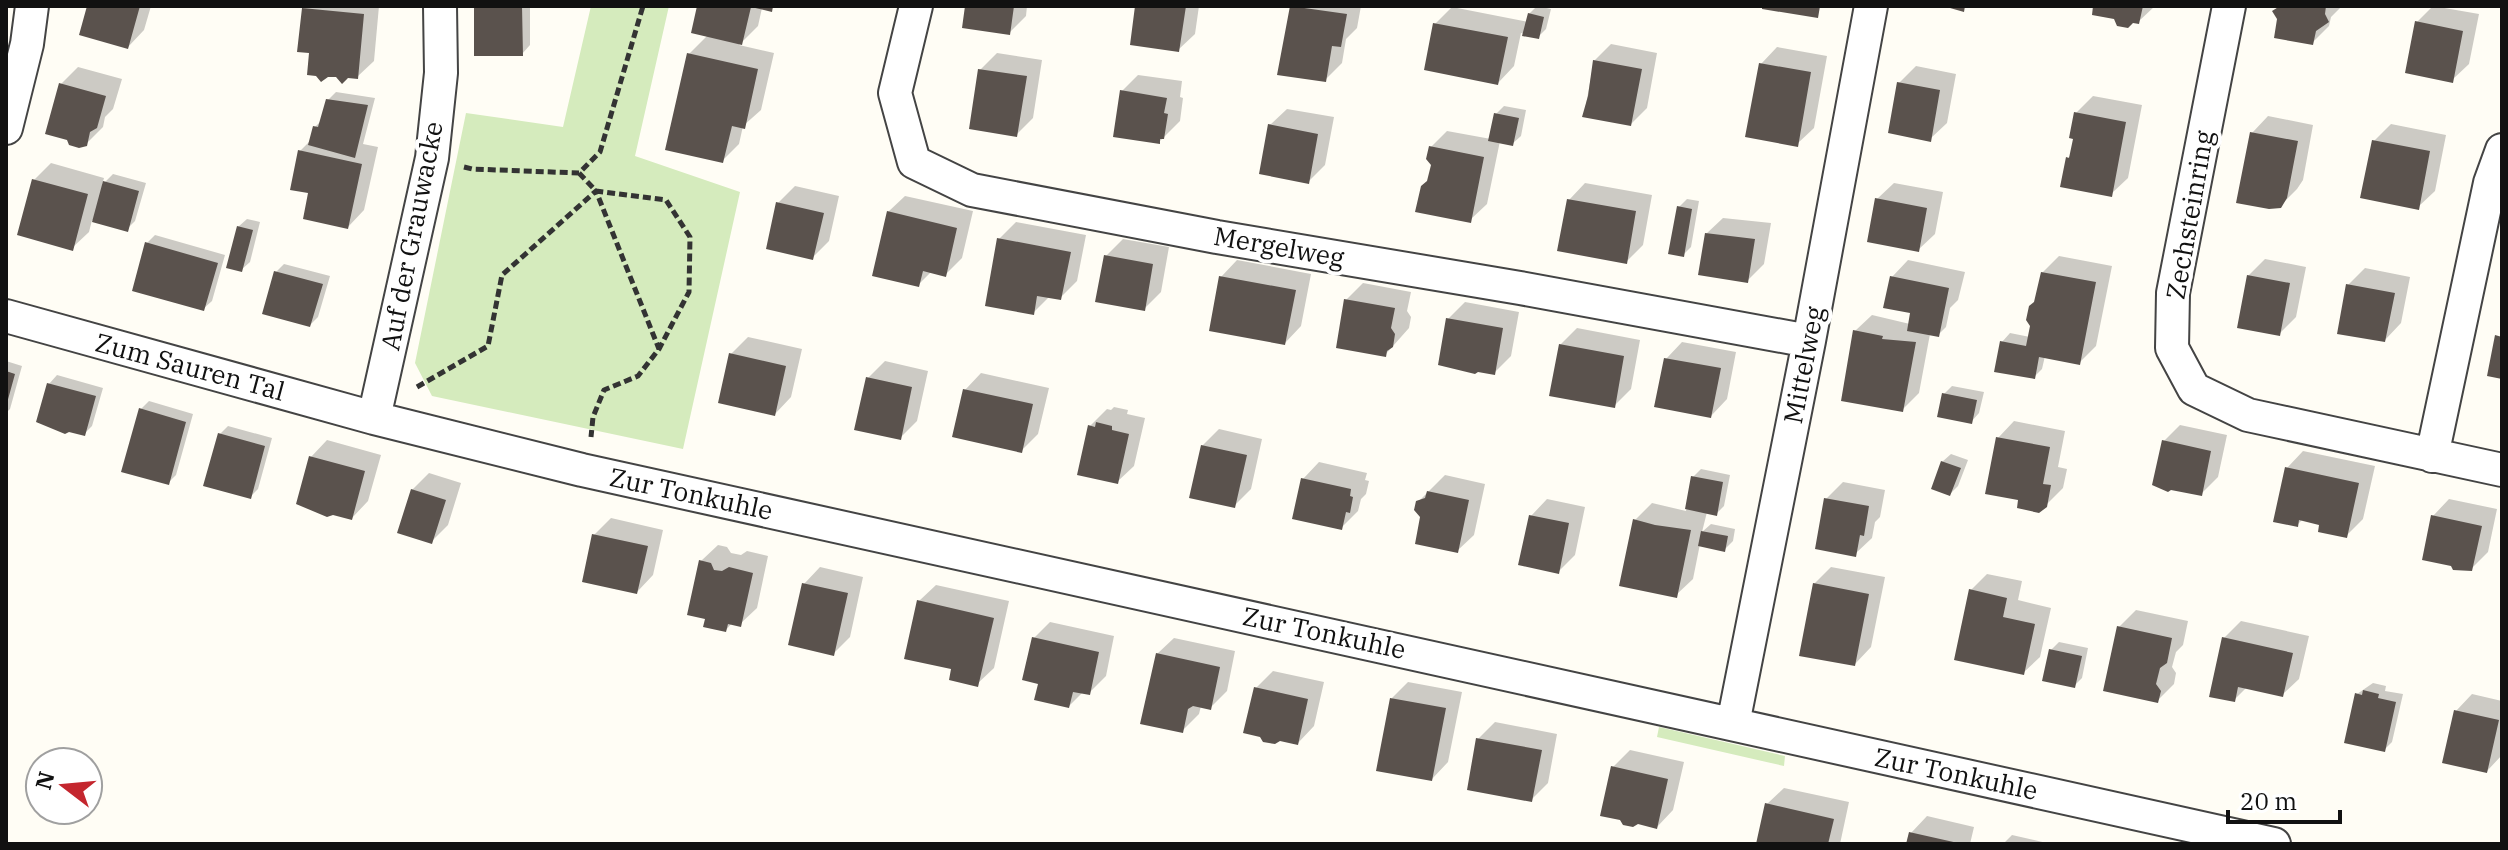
<svg xmlns="http://www.w3.org/2000/svg" width="2508" height="850" font-family="'IBM Plex Serif',serif">
<rect width="100%" height="100%" fill="#fffdf5"/>
<path fill="#d5ebbd" d="M591 6H669L635 156 740 192 683 449 432 396 415 363 466 113 563 127Z
M1659 727 1785 756 1784 766 1657 737Z"/>
<path fill="#0003" d="M89 6H151L144 30 128 47Z
M306 6H379L374 61 357 77 337 75 311 51 304 9Z
M476 6H530V45L522 54Z
M699 6H775L771 10 762 8 758 26 739 45 774 53 761 110 743 126 739 144 722 161 689 54 708 35Z
M967 6H1027L1026 16 1009 33Z
M1138 6H1199L1195 34 1178 50Z
M1292 6H1361L1357 28 1346 39 1342 63 1325 80 1280 73Z
M1537 6 1551 9 1546 29 1538 37 1521 33 1514 66 1498 83 1435 24 1452 7 1528 22 1529 14Z
M2095 6H2155L2138 22 2116 18Z
M2280 6H2342L2331 17 2329 26 2312 43Z
M2433 6 2479 14 2469 64 2452 80 2417 22Z
M1611 44 1657 53 1647 108 1631 124 1584 115 1594 61Z
M1777 47 1827 56 1814 128 1797 144 1761 64Z
M997 53 1042 60 1033 118 1017 134 980 70Z
M1916 66 1956 74 1947 123 1930 139 1899 83Z
M78 67 122 79 113 109 105 117 103 127 86 144 61 84Z
M1138 75 1182 81 1180 97 1183 98 1180 121 1159 142 1122 91Z
M336 92 375 98 363 144 378 147 364 210 348 227 311 192 300 151 312 139 315 127 323 119 328 100Z
M2093 96 2142 105 2128 178 2111 194 2068 158 2072 154 2076 113Z
M1504 106 1526 110 1521 136 1512 144 1500 141 1487 204 1470 220 1430 180 1433 165 1431 147 1447 131 1491 139 1496 114Z
M1287 109 1334 117 1325 165 1308 182 1270 125Z
M2268 116 2313 125 2303 180 2297 189 2280 206 2252 133Z
M2391 124 2446 135 2435 191 2418 207 2374 141Z
M51 163 104 178 102 185 113 174 146 183 135 221 127 229 92 220 89 232 72 248 34 180Z
M1585 183 1652 195 1643 245 1626 262 1569 200Z
M1894 183 1943 192 1935 234 1918 250 1877 199Z
M795 186 839 196 829 241 812 258 778 203Z
M905 196 973 211 962 258 946 274 932 271 918 285 888 212Z
M1687 199 1699 201 1691 247 1683 255 1679 207Z
M1723 218 1771 223 1764 264 1747 281 1706 234Z
M247 219 260 222 250 262 241 270 238 227Z
M1016 222 1086 235 1077 281 1060 298 1050 296 1033 313 999 239Z
M155 235 225 255 212 301 203 309 147 243Z
M1123 239 1169 247 1161 292 1144 309 1106 256Z
M2059 256 2112 266 2096 346 2079 363 2045 356 2042 369 2034 377 2002 342 2010 333 2030 337 2042 273Z
M2265 259 2306 267 2296 317 2279 334 2248 276Z
M1237 260 1311 274 1301 326 1285 343 1221 277Z
M1908 260 1965 272 1958 300 1950 308 1946 327 1938 335 1930 334 1919 393 1902 410 1855 331 1872 315 1910 324 1912 314 1892 277Z
M284 264 330 276 318 317 310 325 276 272Z
M2365 268 2410 277 2401 323 2385 340 2348 285Z
M1363 283 1411 292 1407 311 1411 317 1409 328 1385 355 1346 300Z
M1465 302 1519 312 1511 356 1494 373 1448 319Z
M1577 328 1640 340 1631 389 1614 406 1560 345Z
M748 337 802 349 791 397 775 414 731 354Z
M1682 342 1736 352 1727 399 1711 416 1666 359Z
M6 361 22 366 10 409 6 413Z
M885 361 928 371 917 421 900 438 868 378Z
M981 373 1049 388 1038 434 1022 450 965 390Z
M57 375 103 388 92 426 84 434 49 384Z
M1952 386 1984 392 1979 413 1971 422 1944 394Z
M149 401 193 414 176 475 168 483 141 409Z
M1114 407 1128 410 1127 414 1145 418 1134 466 1117 482 1090 426 1107 409 1111 410Z
M2014 421 2065 431 2058 467 2067 469 2063 488 2046 505 2020 498 1998 438Z
M2180 425 2227 435 2218 477 2201 494 2164 441Z
M228 426 272 438 258 489 250 497 220 434Z
M1219 429 1262 439 1251 489 1234 506 1202 446Z
M327 440 381 455 368 501 352 518 311 457Z
M2303 451 2375 466 2363 519 2346 536 2322 523 2303 519 2297 525 2287 468Z
M1951 454 1968 460 1958 486 1950 494 1942 462Z
M1319 462 1367 473 1365 480 1369 481 1366 494 1361 499 1358 511 1341 528 1303 479Z
M1701 469 1730 475 1724 506 1716 514 1707 512 1702 532 1711 524 1735 529 1733 541 1724 550 1700 544 1693 579 1676 595 1635 520 1652 503 1686 511 1693 477Z
M429 473 461 483 448 525 432 541 412 490Z
M1445 475 1485 484 1474 535 1457 551 1423 516 1418 502Z
M1843 482 1885 490 1880 517 1875 522 1872 538 1855 554 1826 499Z
M1547 499 1585 507 1575 555 1558 572 1531 516Z
M2449 499 2497 509 2488 552 2471 569 2433 516Z
M611 518 663 530 653 575 637 592 594 535Z
M718 545 727 547 731 553 741 555 747 551 768 556 757 608 740 624 732 623 726 630 701 561Z
M820 567 863 577 850 637 834 653 804 584Z
M1831 567 1885 577 1871 647 1855 664 1814 584Z
M1987 574 2022 581 2018 600 2051 608 2040 657 2023 673 1971 590Z
M936 585 1009 601 994 668 977 684 954 668 919 601Z
M2136 610 2188 621 2183 645 2176 652 2172 667 2176 673 2174 684 2157 701 2119 627Z
M2241 621 2309 636 2299 679 2282 695 2247 687 2234 700 2224 638Z
M1050 622 1114 636 1106 676 1089 693 1083 692 1069 706 1041 683 1034 638Z
M1174 638 1235 651 1227 691 1210 708 1201 706 1199 714 1182 731 1157 654Z
M2059 642 2088 648 2082 678 2074 686 2051 650Z
M1273 671 1324 682 1314 726 1298 743 1256 688Z
M1408 682 1462 692 1448 762 1432 779 1392 698Z
M2373 683 2386 686 2385 691 2403 694 2392 742 2384 750 2357 694Z
M2472 694 2502 701V755L2487 771 2456 711Z
M1495 722 1557 734 1548 783 1531 800 1478 739Z
M1630 750 1684 762 1673 810 1657 827 1621 819 1613 767Z
M1784 788 1849 802 1840 844H1759L1767 804Z
M1927 816 1974 827 1970 844H1908L1911 833Z
M2012 835 2051 844H2003Z"/>
<path fill="#5a524d" d="M87 6H140L128 49 79 35Z
M474 6H522L523 56H474Z
M697 6H773L772 12 751 7 742 45 691 33Z
M965 6H1014L1010 35 962 28Z
M1135 6H1186L1179 52 1130 45Z
M1290 6 1347 14 1341 47 1332 46 1326 82 1277 75Z
M1762 6H1820L1818 18 1762 9Z
M1943 6H1965L1964 12Z
M2093 6H2143L2139 24 2133 23 2128 28 2117 26 2114 19 2092 15Z
M2280 6H2326L2325 14 2329 22 2316 31 2313 45 2274 38 2277 19 2272 11Z
M302 8 364 14 358 79 348 78 342 84 336 77H328L321 82 316 76 307 75 309 53 297 52Z
M1528 13 1544 17 1539 39 1522 36Z
M2415 21 2463 31 2453 83 2405 73Z
M1433 23 1508 37 1498 85 1424 70Z
M687 53 758 69 745 129 732 126 723 163 665 150Z
M1593 60 1642 69 1631 126 1582 117 1588 96Z
M1759 63 1811 72 1798 147 1745 137Z
M978 69 1027 76 1017 137 969 129Z
M1897 82 1940 90 1931 142 1888 133Z
M59 83 106 96 97 128 90 132 87 146 79 148 69 145 67 140 45 134Z
M1120 90 1167 98 1164 113 1168 114 1164 139H1160V144L1113 137Z
M326 99 368 105 355 158 308 145 313 126 318 127Z
M2074 112 2126 122 2112 197 2060 187 2066 157 2069 158 2073 139 2069 138Z
M1494 113 1519 118 1513 146 1488 141Z
M1268 124 1318 134 1309 184 1259 174Z
M2250 132 2298 141 2287 198 2281 208 2269 209 2236 203Z
M2372 140 2430 151 2419 210 2360 198Z
M1429 146 1484 157 1471 223 1415 212 1421 186 1427 181 1431 165 1426 159Z
M298 150 362 164 348 229 303 219 308 193 290 190Z
M32 179 88 194 73 251 17 235Z
M103 181 139 191 128 232 92 222Z
M1875 198 1927 208 1919 252 1867 242Z
M1567 199 1636 211 1627 264 1557 251Z
M776 202 824 213 813 260 766 249Z
M1677 206 1692 209 1684 257 1668 254Z
M887 211 957 228 946 277 923 271 919 287 872 276Z
M237 226 253 230 242 272 226 268Z
M1705 233 1755 239 1748 283 1698 275Z
M997 238 1071 252 1061 300 1037 296 1034 315 985 306Z
M145 242 218 263 204 311 132 291Z
M1104 255 1153 264 1145 311 1095 302Z
M274 271 323 284 310 327 262 314Z
M2041 272 2096 282 2080 365 2039 357 2035 379 1994 372 2000 341 2026 346 2030 326 2026 320 2029 306 2034 302Z
M2247 275 2290 283 2280 336 2237 328Z
M1219 276 1296 290 1285 345 1209 331Z
M1890 276 1949 288 1939 337 1907 331 1910 313 1883 308Z
M2346 284 2395 293 2385 342 2337 334Z
M1344 299 1395 308 1391 328 1395 334 1393 347 1387 351 1386 357 1336 348Z
M1446 318 1503 328 1495 375 1478 372 1475 374 1438 365Z
M1853 330 1883 336 1882 339 1916 342 1903 412 1841 401Z
M2495 335 2502 337V379L2487 376Z
M1559 344 1624 356 1615 408 1549 396Z
M729 353 786 366 775 416 718 403Z
M1664 358 1721 368 1711 418 1654 407Z
M6 371 15 374 7 403H6Z
M866 377 912 387 901 440 854 430Z
M47 383 96 396 85 436 69 432 65 434 36 422Z
M963 389 1033 404 1022 453 952 437Z
M1942 393 1977 400 1972 424 1937 417Z
M139 408 186 422 169 485 121 472Z
M1096 422 1112 426V430L1129 434 1118 484 1077 475 1088 425 1095 427Z
M218 433 265 446 251 499 203 486Z
M1996 437 2050 447 2043 484 2051 485 2047 507 2039 513 2017 508 2018 500 1985 494Z
M2162 440 2211 451 2202 496 2171 490 2168 492 2152 485Z
M1201 445 1247 455 1235 508 1189 498Z
M309 456 365 471 352 520 333 515 327 517 296 504Z
M1941 461 1961 468 1950 496 1931 489Z
M2285 467 2359 483 2347 538 2318 532 2319 525 2299 520 2298 527 2273 522Z
M1691 476 1723 482 1717 516 1685 509Z
M1301 478 1351 489 1350 496 1353 497 1350 513 1346 512 1342 530 1292 519Z
M411 489 446 500 432 544 397 533Z
M1427 491 1469 500 1458 553 1415 544 1420 517 1414 510 1416 501 1425 498Z
M1824 498 1869 506 1864 536 1860 535 1856 557 1815 549Z
M1529 515 1569 523 1559 574 1518 565Z
M2431 515 2482 526 2472 571 2453 570 2451 566 2422 560Z
M1633 519 1655 525 1691 530 1677 598 1619 586Z
M1701 531 1728 536 1725 552 1698 546Z
M592 534 648 546 637 594 582 582Z
M699 560 711 563 714 570 722 571 729 567 753 573 741 627 728 624 726 632 703 627 705 619 687 615Z
M802 583 848 593 834 656 788 645Z
M1813 583 1869 594 1855 666 1799 656Z
M1969 589 2007 598 2003 617 2035 624 2024 675 1954 660Z
M917 600 994 618 978 687 949 680 951 669 904 659Z
M2117 626 2172 638 2167 663 2160 668 2156 684 2161 691 2158 703 2103 691Z
M1032 637 1099 652 1090 695 1073 692 1069 708 1034 700 1038 684 1022 680Z
M2222 637 2293 653 2283 697 2238 687 2235 702 2209 697Z
M2049 649 2082 656 2075 688 2042 681Z
M1156 653 1220 667 1211 710 1193 706 1188 709 1183 733 1140 724Z
M1254 687 1308 699 1298 745 1280 741 1275 744 1263 742 1260 737 1243 733Z
M2363 690 2379 694 2378 698 2396 702 2385 752 2344 743 2355 693 2362 695Z
M1390 698 1446 708 1432 781 1376 771Z
M2454 710 2499 720 2487 773 2442 763Z
M1476 738 1542 750 1532 802 1467 790Z
M1611 766 1668 779 1657 829 1638 824 1633 827 1623 825 1620 820 1600 816Z
M1765 803 1834 819 1828 844H1756Z
M1909 832 1958 843V844H1906Z"/>
<g fill="none" stroke-linecap="round" stroke-linejoin="round">
<defs>
<path id="minor" d="M916 6 895 93 914 162 972 190 1217 237 1520 288 1809 341
M2229 6 2173 293 2172 348 2194 389 2248 415 2502 470
M6 128 27 44 32 6
M6 316 374 418 582 470 2274 844
M374 418 432 158 441 73 440 6
M2432 456 2490 183 2502 150
M1733 724 1809 341 1871 6"/>
</defs>
<use href="#minor" stroke="#444" stroke-width="36"/>
<path stroke="#333" stroke-width="5" stroke-dasharray="8 4" stroke-linecap="butt" d="M464 167 472 169 579 173 600 152 643 6
M579 173 596 191 666 200 690 237 689 292 659 349 638 376 604 390 593 417 591 437
M417 387 488 346 502 275 596 191 659 349"/>
<use href="#minor" stroke="#fff" stroke-width="32"/>
</g>
<g text-anchor="middle" stroke-width="8" stroke-linejoin="round" paint-order="stroke">
<g font-size="26" fill="#111" stroke="#fff">
<text transform="translate(2190 215) rotate(-80)" y="9">Zechsteinring</text>
<text transform="translate(412 236) rotate(-79)" y="9">Auf der Grauwacke</text>
<text transform="translate(1279 247) rotate(10)" y="9">Mergelweg</text>
<text transform="translate(1804 365) rotate(-79)" y="9">Mittelweg</text>
<text transform="translate(190 367) rotate(15)" y="9">Zum Sauren Tal</text>
<text transform="translate(691 494) rotate(12)" y="9">Zur Tonkuhle</text>
<text transform="translate(1324 633) rotate(12)" y="9">Zur Tonkuhle</text>
<text transform="translate(1956 774) rotate(12)" y="9">Zur Tonkuhle</text>
</g>
</g>
<rect width="2508" height="850" fill="none" stroke="#111111" stroke-width="16"/>
<g transform="translate(64 786) rotate(286)"><circle r="38" fill="#ffffff" stroke="#a0a0a0" stroke-width="2"/>
<path d="M0-6L14 30L0 20L-14 30Z" fill="#c4262e"/>
<text y="-12" font-size="22" font-weight="bold" text-anchor="middle" fill="#111111">N</text>
</g>
<path d="M2228 810v12h112v-12" fill="none" stroke="#111111" stroke-width="4"/>
<text x="2240" y="810" font-size="24" fill="#111111" stroke="#ffffff" stroke-width="6" paint-order="stroke">20 m</text>
</svg>
